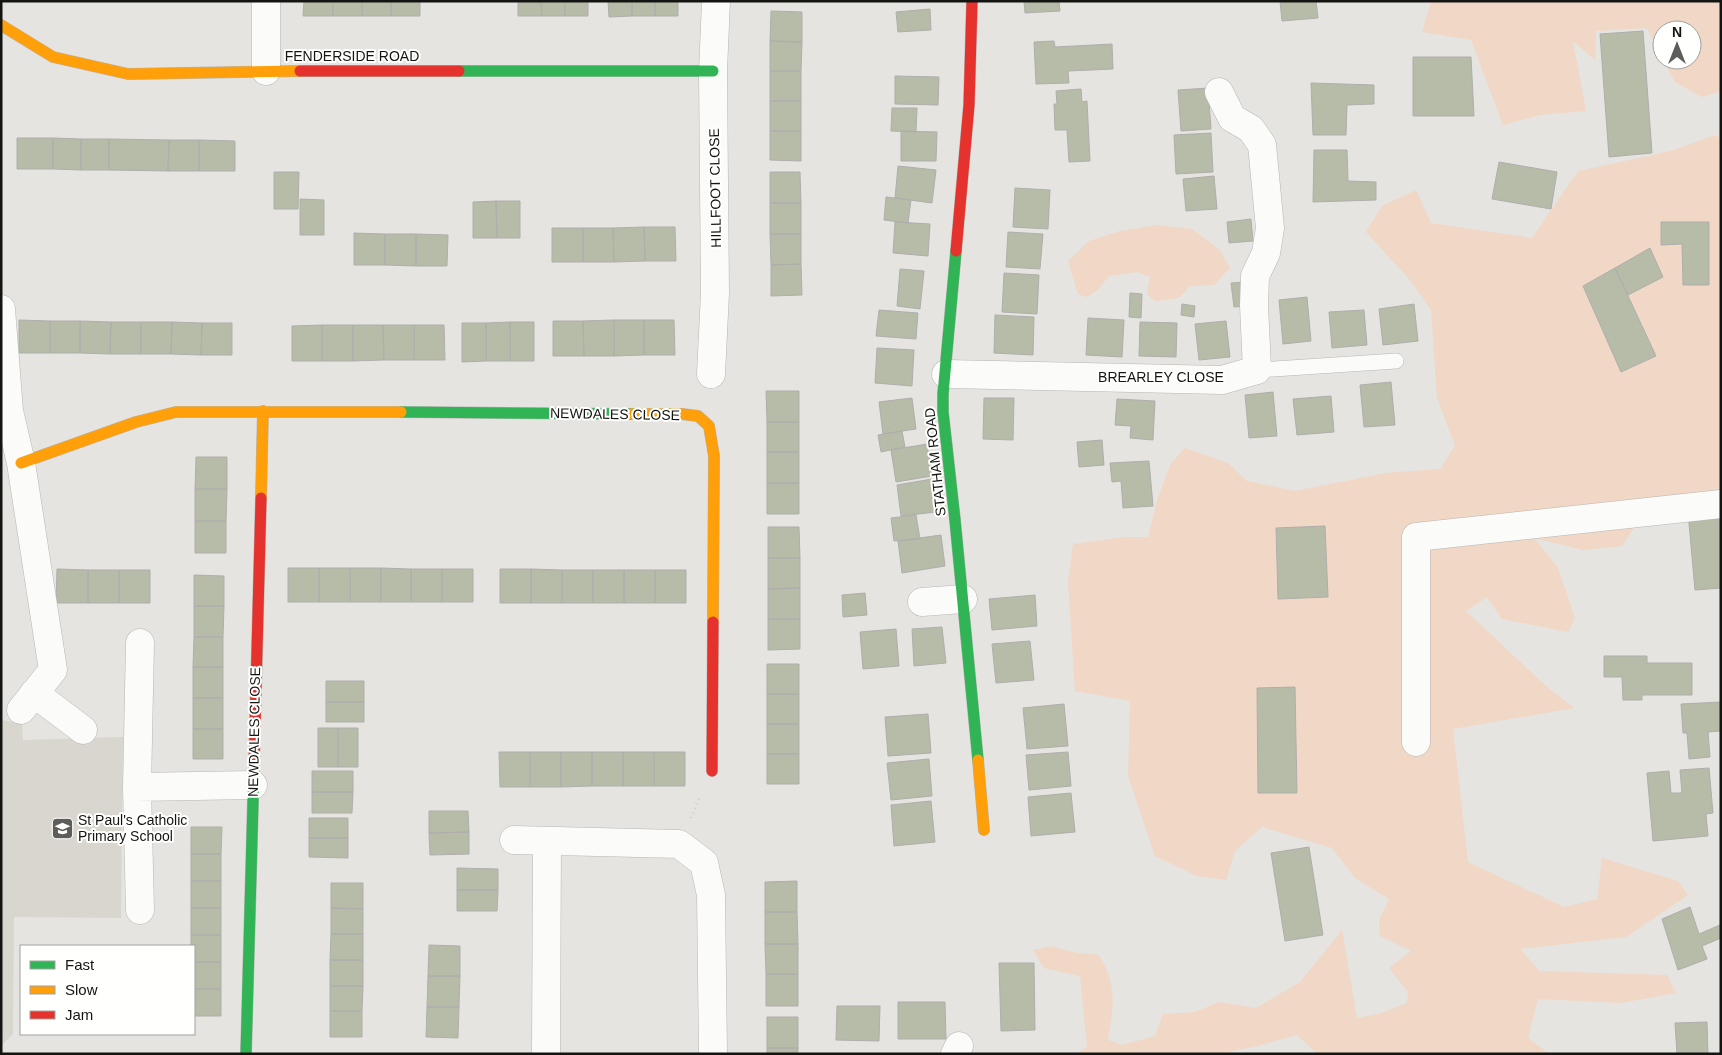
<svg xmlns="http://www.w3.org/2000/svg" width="1722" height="1055" font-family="Helvetica,sans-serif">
<rect width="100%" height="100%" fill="#e5e4e0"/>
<path fill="#d8d6ce" d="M1 720 22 723 23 740 123 737 121 918 14 917 13 1034 1 1046Z"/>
<path fill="#f1d7c5" d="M1431 1H1721V91L1702 97 1675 82 1663 60H1692V30H1662V58L1647 28 1596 31 1595 60 1573 41 1586 111 1540 115 1503 125 1471 40 1422 32Z
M1715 135 1721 139V512L1635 526 1622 546 1583 550 1534 538 1558 568 1575 618 1568 632 1502 619 1487 597 1466 611 1546 686 1574 708 1453 729 1468 862 1564 907 1597 899 1602 858 1678 881 1688 895 1626 937 1520 949 1540 971 1667 975 1676 993 1621 1003 1538 999 1528 1038 1549 1054H1317L1297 1035 1257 1046 1219 1054H1075L1087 1047 1080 976 1044 968 1033 950 1050 946 1077 953 1099 955C1102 961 1106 967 1108 973 1116 993 1112 1020 1108 1040L1122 1045 1155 1036 1163 1014 1195 1012 1219 1002 1256 1008 1300 982 1342 930 1357 1018 1382 1013 1407 1003 1408 992 1389 968 1411 951 1380 936 1379 921 1389 899 1355 878 1332 848 1262 827 1235 851 1226 880 1197 876 1155 856 1128 776 1130 701 1075 691 1068 582 1073 544 1125 537H1148L1157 500 1171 463 1185 448 1228 463 1247 481 1295 491 1386 473 1440 469 1455 446 1437 398 1431 310 1410 280 1366 232 1382 206 1416 190 1431 223 1532 238 1578 171 1671 151Z
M1157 225 1192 229 1219 249 1230 268 1214 285 1190 286 1179 298 1155 301 1147 294 1150 277 1137 272 1109 276 1098 290 1087 297 1078 294 1068 261 1089 241 1120 231Z"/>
<path fill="#b6bca8" stroke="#afaeac" d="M304 1H333V16H303Z
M333 1H362V16H333Z
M362 1H391V16H362Z
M391 1H420V16H391Z
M518 1H541L542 16H518Z
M541 1H565V16H542Z
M565 1H588V16H565Z
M608 1H632V16L609 17Z
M632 1H655V16H632Z
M655 1H678V16H655Z
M1024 1H1059L1060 11 1025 13Z
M1280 1H1316L1318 18 1282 21Z
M930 9 931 30 898 32 896 12Z
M771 11 802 12V42L770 41Z
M1643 31 1652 153 1609 157 1600 34Z
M770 41 802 42 801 71H770Z
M1054 41 1055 47 1112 44 1113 69 1068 71 1069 83 1036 84 1034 42Z
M1413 57H1471L1474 116H1413Z
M770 71H801V101H770Z
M895 76 939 77 938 105 895 104Z
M1311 83 1374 85V104L1347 105 1346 135H1313Z
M1208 88 1211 129 1181 131 1178 90Z
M1081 89 1082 102 1087 101 1090 161 1069 162 1067 130H1055L1054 104H1057L1056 91Z
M770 101H801V131H770Z
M892 108H917L916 132 891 131Z
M770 131H801V161L770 160Z
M901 131 937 132 936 161H901Z
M1211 133 1213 172 1176 174 1174 135Z
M17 138H53V169H17Z
M53 138 81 139V170L53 169Z
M81 139H109V170H81Z
M109 139 169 140 168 171 109 170Z
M169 140H199V171H168Z
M199 140 235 141V171H199Z
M1314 150H1347L1348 181 1376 182V200L1313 202Z
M1499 162 1557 172 1551 209 1492 199Z
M898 166 936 170 932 203 895 198Z
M274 172H299L298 209H274Z
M770 172H800L801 203H770Z
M1214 176 1217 209 1186 211 1183 179Z
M1015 188 1050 190 1048 229 1013 227Z
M886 197 911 200 908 223 884 220Z
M300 199 324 200V235H300Z
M496 201 497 238H473V202Z
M496 201H520V238H497Z
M770 203H801V234H770Z
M1251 219 1253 241 1229 243 1227 222Z
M895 222 930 224 928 256 893 253Z
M1661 222H1709V285H1683L1682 244 1661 245Z
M644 227H675L676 261H645Z
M644 227 645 261 614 262 613 228Z
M552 228H583V262H552Z
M583 228H613L614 262H583Z
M1008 232 1043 234 1040 269 1006 267Z
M354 233 385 234V265H354Z
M385 234H416V266L385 265Z
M416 234 448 235 447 266H416Z
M770 234H801V264L771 265Z
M1650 248 1663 277 1628 295 1615 268Z
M801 264 802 295 771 296V265Z
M1615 268 1656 356 1621 372 1583 286Z
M900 269 924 271 920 309 897 306Z
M1004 273 1039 275 1037 314 1002 312Z
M1245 282 1247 306 1234 307 1231 283Z
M1130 293 1142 294 1141 318 1129 317Z
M1307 297 1311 341 1283 344 1279 300Z
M1182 304 1195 306 1194 317 1181 315Z
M1414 304 1418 341 1383 345 1379 309Z
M879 310 918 313 916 339 876 336Z
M1364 310 1367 345 1332 348 1329 312Z
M995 315 1034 317 1033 355 994 353Z
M1088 318 1124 320 1122 357 1086 355Z
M19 320 50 321V353H19Z
M614 320V356H584L583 321Z
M614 320H644V355L614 356Z
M644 320H674L675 355H644Z
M50 321H80V353H50Z
M80 321 111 322 110 354 80 353Z
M553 321H583L584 356H553Z
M1226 321 1230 357 1199 360 1195 324Z
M111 322H141V354H110Z
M141 322H172L171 354H141Z
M172 322 202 323 201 355 171 354Z
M510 322V361H486V323Z
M510 322H534V361H510Z
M1140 322 1177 323 1176 357 1139 356Z
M202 323H232V355H201Z
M462 323H486V361L462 362Z
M322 325H353V361H322Z
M322 325V361H292V326Z
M353 325H383L384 360 353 361Z
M383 325H414V360H384Z
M414 325H444L445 360H414Z
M877 348 914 350 912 386 875 383Z
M1391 382 1395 425 1364 427 1360 385Z
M766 391H799V422H767Z
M1273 392 1277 436 1249 438 1245 395Z
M1331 396 1334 432 1297 435 1293 399Z
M912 398 916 429 883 434 879 402Z
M984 398H1014L1013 440 983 439Z
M1117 399 1155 401 1153 440 1130 438 1131 426 1115 425Z
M767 422H799V452H767Z
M902 431 905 447 881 452 878 435Z
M1102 440 1104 465 1079 467 1077 442Z
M927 444 932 476 896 482 891 450Z
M767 452H799V483H767Z
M196 457H227V489H195Z
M1149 461 1153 506 1123 508 1121 481 1112 482 1110 463Z
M932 479 936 512 901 516 897 485Z
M767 483H799V514H767Z
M195 489H227L226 521H195Z
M1721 509V588L1695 590 1688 512Z
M916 515 920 539 894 541 891 518Z
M195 521H226V553H195Z
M1325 526 1328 597 1278 599 1276 528Z
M768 527H799L800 558H768Z
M941 535 945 566 902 573 898 541Z
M768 558H800V588L768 589Z
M288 568H319V602H288Z
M319 568H350V602H319Z
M350 568H381V602H350Z
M381 568 411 569V602H381Z
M57 569 88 570V603H56Z
M411 569H442V602H411Z
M442 569H473V602H442Z
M500 569H531V603H500Z
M531 569 562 570V603H531Z
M88 570H119V603H88Z
M119 570H150V603H119Z
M562 570H593V603H562Z
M593 570H624V603H593Z
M624 570H655V603H624Z
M655 570H686V603H655Z
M194 575 224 576V606H194Z
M800 588V619H768V589Z
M865 593 867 615 843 617 842 595Z
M1035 595 1037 626 992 630 989 599Z
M194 606H224L223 637H194Z
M768 619H800V649L768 650Z
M942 627 946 663 914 666 912 629Z
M896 629 899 666 863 669 860 632Z
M194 637H223V667H193Z
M1030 641 1034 680 996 683 992 644Z
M1604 656H1647V663H1692V695H1642V700H1623L1622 677H1604Z
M767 664H799V694H767Z
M193 667H223V698H193Z
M326 681H364V702H326Z
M1295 687 1297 793H1258L1257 688Z
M767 694H799V724H767Z
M193 698H223V729H193Z
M326 702H364V722H326Z
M1721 702V731L1708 732 1710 757 1689 759 1687 733H1683L1681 704Z
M1064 704 1068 746 1027 749 1023 708Z
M928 714 931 753 888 756 885 717Z
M767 724H799V754H767Z
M318 728H338V767H318Z
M338 728H358V767H338Z
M193 729H223V759H193Z
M499 752H530V787H500Z
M530 752H561V787H530Z
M561 752H592V786L561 787Z
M592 752H623V786H592Z
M623 752H654V786H623Z
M654 752H685V786H654Z
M1068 752 1071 786 1029 790 1026 755Z
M767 754H799V784H767Z
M929 759 932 796 891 800 887 763Z
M1709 768 1713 813 1706 814 1708 836 1653 841 1647 773 1669 771 1671 793H1682L1680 770Z
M312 771H353V792H312Z
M312 792H353L352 813H312Z
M1071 793 1075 832 1031 836 1028 797Z
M931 801 935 842 894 846 891 805Z
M429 811H468L469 832 429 833Z
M309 818H348V838H309Z
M191 827H222L221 854H191Z
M469 832V854L430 855 429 833Z
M309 838H348V858L309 857Z
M1309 847 1323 935 1285 941 1271 853Z
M191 854H221V881H191Z
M457 868 498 869V890H457Z
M191 881H221V908H191Z
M797 881V912H765V882Z
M331 883H363V909L331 908Z
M457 890H498L497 911H457Z
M1690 907 1699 934 1720 925 1721 938 1702 946 1707 959 1678 970 1662 919Z
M191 908H221V935H191Z
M331 908 363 909V934H331Z
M765 912H797L798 944H765Z
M331 934H363V960H330Z
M191 935H221V962H194V946H191Z
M765 944H798V974H766Z
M429 945 460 946V976H428Z
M330 960H363V986H330Z
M194 962H221V989H194Z
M999 963H1034L1035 1030 1001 1031Z
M766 974H798V1006H766Z
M428 976H460L459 1007H427Z
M330 986H363L362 1011H330Z
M194 989H221V1016H194Z
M898 1002H945L946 1039H898Z
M837 1006H880L879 1041 836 1040Z
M427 1007H459L458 1038 426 1037Z
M330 1011H362V1037H330Z
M767 1017H798V1048H767Z
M1707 1022 1708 1054H1677L1675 1023Z
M767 1048H798V1054H767Z"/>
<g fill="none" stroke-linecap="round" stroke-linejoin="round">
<defs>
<path id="lane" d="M1257 370 1396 361"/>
<path id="street" d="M266 1V71
M1 309 9 411 21 463 53 670 21 710
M711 374 715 293 713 71 716 1
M946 374 1222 380 1257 370 1254 305 1255 276 1266 253 1270 228 1262 145 1251 129 1232 118 1219 92
M922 602 963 599
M140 643 137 787 140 910
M34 693 83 730
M1416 742V537L1721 504
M137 787 253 785
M514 840 679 844 704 863 711 895 713 1054
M546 1054 547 841
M955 1054 959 1046"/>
<path id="fast" d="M459 71H713
M956 251 943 394V412L955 520 978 760
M401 412 631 414
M246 1054 254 765"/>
<path id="slow" d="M1 25 53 57 128 74 300 71
M631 414H682L698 416 709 426 714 456 713 622
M21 463 136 422 176 412H401
M261 498 263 411
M978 760 984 830"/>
<path id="jam" d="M300 71H459
M956 251 969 105 972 1
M254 765 261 498
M712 771 713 622"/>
</defs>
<use href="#lane" stroke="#b7b6b3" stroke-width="16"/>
<use href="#street" stroke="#b7b6b3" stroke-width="29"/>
<use href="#fast" stroke="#b7b6b3" stroke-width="12"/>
<use href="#slow" stroke="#b7b6b3" stroke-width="12"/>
<use href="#jam" stroke="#b7b6b3" stroke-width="12"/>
<path stroke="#d0d0ce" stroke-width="3" stroke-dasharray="1 4" stroke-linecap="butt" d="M691 818 700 796"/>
<use href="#lane" stroke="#fbfbfa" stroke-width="15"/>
<use href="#street" stroke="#fbfbfa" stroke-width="28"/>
<use href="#fast" stroke="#30b455" stroke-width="11"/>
<use href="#slow" stroke="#ff9f0a" stroke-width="11"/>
<use href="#jam" stroke="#e5322d" stroke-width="11"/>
</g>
<defs>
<symbol id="school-square" viewBox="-11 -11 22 22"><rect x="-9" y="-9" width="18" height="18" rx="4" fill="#5d5d5a" stroke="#fffffe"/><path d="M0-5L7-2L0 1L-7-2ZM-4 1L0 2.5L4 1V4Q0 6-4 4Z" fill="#fff"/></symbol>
</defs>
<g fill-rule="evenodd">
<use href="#school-square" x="50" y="816" width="25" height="25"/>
</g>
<g text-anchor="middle" stroke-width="4" stroke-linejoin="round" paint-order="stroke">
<g font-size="14" fill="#141412" stroke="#fffffe">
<text x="352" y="61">FENDERSIDE ROAD</text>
<text transform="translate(715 188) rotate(-91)" y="5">HILLFOOT CLOSE</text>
<text x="1161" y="382">BREARLEY CLOSE</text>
<text transform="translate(615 414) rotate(1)" y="5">NEWDALES CLOSE</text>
<text transform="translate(935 462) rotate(-96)" y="5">STATHAM ROAD</text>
<text transform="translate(254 732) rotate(-89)" y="5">NEWDALES CLOSE</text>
</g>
<g font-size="14" fill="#141412" stroke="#fffffe" text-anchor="start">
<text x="78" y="825">St Paul's Catholic<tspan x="78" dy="16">Primary School</tspan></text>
</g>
</g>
<rect width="1722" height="1055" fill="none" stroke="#141412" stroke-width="5"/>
<rect x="20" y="945" width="175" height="90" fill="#fffffe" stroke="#a1a1a0"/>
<rect x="30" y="961" width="25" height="8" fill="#30b455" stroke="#a1a1a0"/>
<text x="65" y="970" font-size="15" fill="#141412">Fast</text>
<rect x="30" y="986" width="25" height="8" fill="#ff9f0a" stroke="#a1a1a0"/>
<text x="65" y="995" font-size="15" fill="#141412">Slow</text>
<rect x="30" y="1011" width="25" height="8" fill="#e5322d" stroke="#a1a1a0"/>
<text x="65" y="1020" font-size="15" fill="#141412">Jam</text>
<g transform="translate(1677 45)"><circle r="24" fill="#fffffe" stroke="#a1a1a0"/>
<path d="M0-4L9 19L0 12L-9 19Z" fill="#5d5d5a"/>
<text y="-8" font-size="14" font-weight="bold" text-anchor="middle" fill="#141412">N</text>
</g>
</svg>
